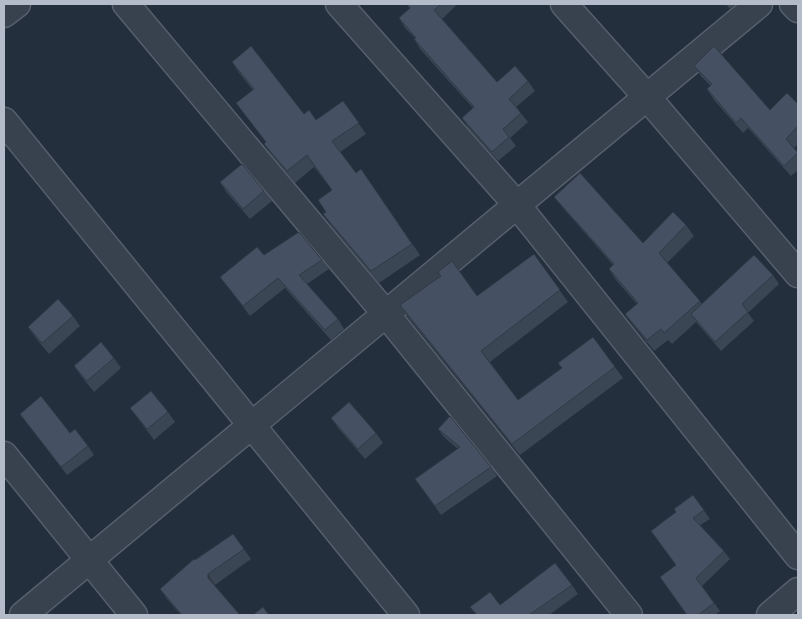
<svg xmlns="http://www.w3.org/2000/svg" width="802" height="619" font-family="'Fira Sans Condensed',sans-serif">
<rect width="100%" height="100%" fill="#242f3e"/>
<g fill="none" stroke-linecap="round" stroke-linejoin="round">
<defs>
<path id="minor" d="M126 4 386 314 629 615
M339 4 517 205 798 556
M564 4 647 97 798 274
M793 4 798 9
M4 14 17 4
M4 121 406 615
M4 455 134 615
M23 615 759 4
M770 615 798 591"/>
</defs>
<use href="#minor" stroke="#565f6c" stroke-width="29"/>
<use href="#minor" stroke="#38414e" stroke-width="26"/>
</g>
<path fill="#3b4654" d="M406 4H458L442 19 497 82 528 81 535 91 516 107 528 122 510 138 516 146 498 161 468 127 462 118 473 108 420 49 414 39 415 38 405 28 399 18 410 8Z
M726 4H736L730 9Z
M232 62 304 114 316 120 343 101 366 134 340 152 356 173 361 169 420 255 379 283 331 225 323 214 326 212 332 190 314 167 295 183 272 155 264 144 266 142 236 103 253 90 239 73Z
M694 66 770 110 798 104V144L794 148 798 153V170L791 176 748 128 743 133 714 100 707 89 711 86 701 76Z
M220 182 264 191 272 201 250 219 227 193Z
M554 197 643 243 686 225 694 236 667 263 702 304 773 275 779 284 748 313 754 321 721 351 696 322 672 344 668 340 654 351 633 325 625 314 637 304 616 280 609 269 613 265 562 207Z
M534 254 568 302 490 362 518 400 615 367 623 378 520 455 408 317 400 305 477 296Z
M264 255 322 260 329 269 307 284 338 319 344 329 331 340 285 288 250 316 220 277Z
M73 316 80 326 49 354 35 337 28 327Z
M114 358 121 368 94 392 81 376 74 366Z
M130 408 168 412 175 422 154 440Z
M20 414 70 433 88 446 94 455 67 475Z
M331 418 376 433 383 443 365 459 338 428Z
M438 429 491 467 497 476 441 515 415 479 458 449 444 437Z
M693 495 710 519 700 525 724 551 730 559 702 586 720 611 715 615H687L676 512Z
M233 534 251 559 215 585 180 614 167 599 160 589Z
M572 585 578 594 549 615H476L500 605Z"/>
<path fill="#303945" d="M208 574 215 585V588L208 578Z"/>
<path fill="#455162" stroke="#303945" d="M407 4H441L434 10 497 82 515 66 528 81 509 99 521 113 503 129 509 137 492 152 462 118 474 107 414 39 416 38 399 18 410 8Z
M251 46 304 114 309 110 316 120 343 101 359 123 332 141 356 173 361 169 412 244 371 271 323 214 326 212 318 200 332 190 307 155 287 171 264 144 266 142 236 103 254 89 232 62Z
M714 46 770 110 787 93 798 104V126L786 139 798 153 784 166 741 118 736 123 707 89 712 84 694 66Z
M242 164 264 191 243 209 220 182Z
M580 173 643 243 673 212 686 225 659 253 700 301 664 333 661 329 647 340 625 314 638 303 609 269 614 264 554 197Z
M299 232 322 260 299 275 338 319 325 330 278 278 243 306 220 277 257 247 264 255Z
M534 254 560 290 481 351 518 400 562 368 558 363 593 337 615 367 512 444 400 305 441 276 438 272 452 261 477 296Z
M754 255 773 275 742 304 748 312 715 342 691 314Z
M58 299 73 316 42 343 28 327Z
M101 342 114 358 87 381 74 366Z
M151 391 168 412 147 429 130 408Z
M41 396 70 433 75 429 88 446 61 467 20 414Z
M349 402 376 433 358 449 331 418Z
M450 416 491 467 435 506 415 479 460 447 438 429Z
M693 495 704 510 693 518 724 551 696 578 714 603 698 615H687L660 577 676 565 651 531 676 512 674 509Z
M233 534 244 549 208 574V578L240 615H179L181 614 160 589 194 559 195 560Z
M555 563 572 585 529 615H477L470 607 490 592 500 605Z
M263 607 269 615H253Z"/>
<rect width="802" height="619" fill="none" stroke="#b4bcc9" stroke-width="10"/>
</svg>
